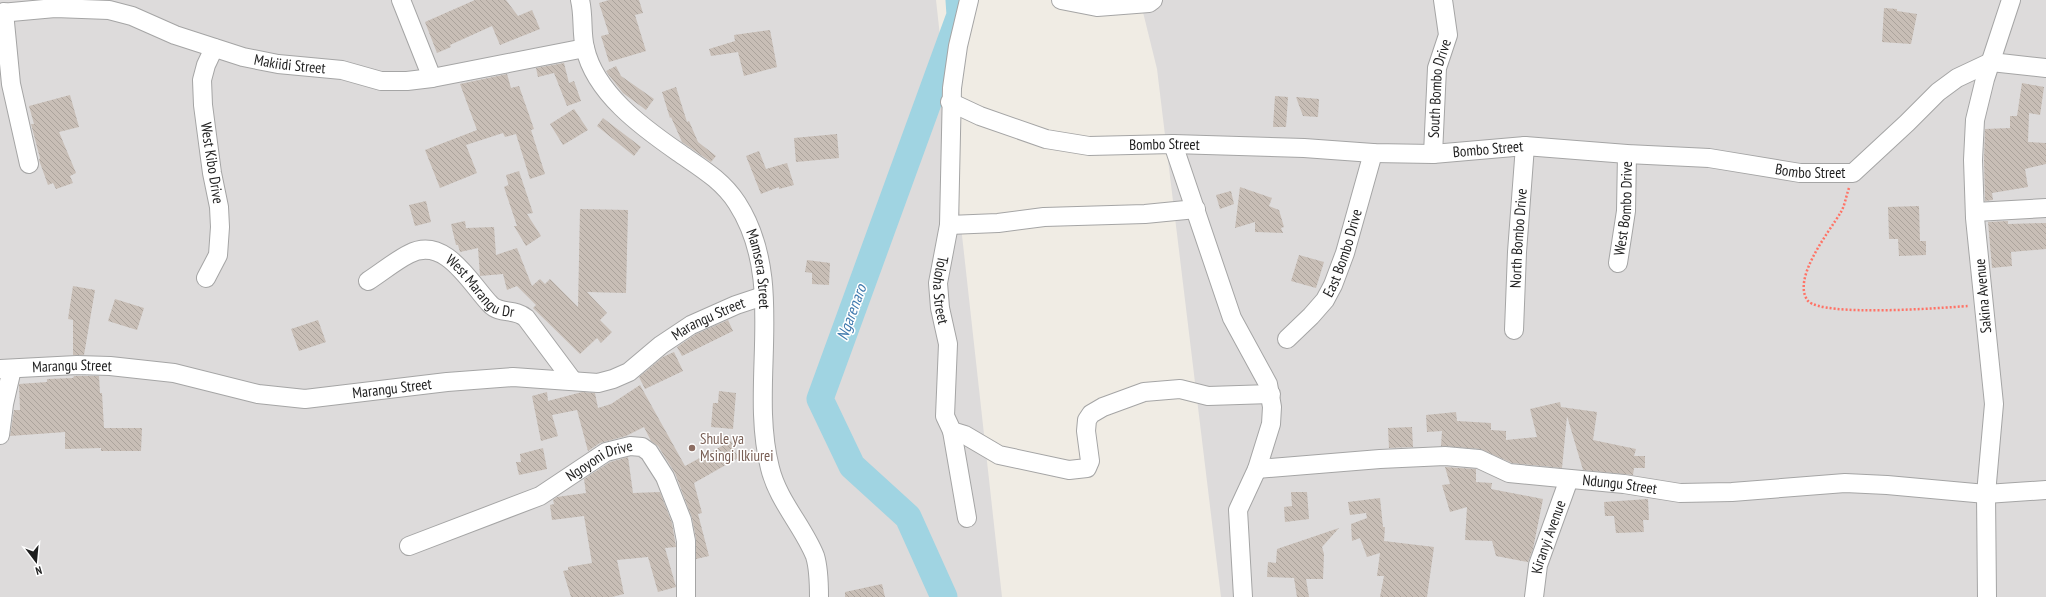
<svg xmlns="http://www.w3.org/2000/svg" width="2046" height="597" font-family="'PT Sans Narrow',sans-serif">
<defs>
<pattern id="building-back-hatch" width="6" height="6" patternUnits="userSpaceOnUse"><rect width="6" height="6" fill="#c8beb6"/><path d="M-1 5l2 2M0 0l6 6M5-1l2 2" fill="none" stroke="#aba39c"/></pattern>
</defs>
<rect width="100%" height="100%" fill="#f0ece4"/>
<path fill="#dddbdb" d="M0 0H936L1002 597H0Z
M1140 0H2046V597H1221L1157 69Z"/>
<g fill="none" stroke-linecap="round" stroke-linejoin="round">
<path stroke="#a0d4e2" stroke-width="27" d="M944 597 908 517 852 466 820 399 960 15 959 0"/>
</g>
<path fill="url(#building-back-hatch)" d="M475 0H506L518 16 532 10 540 29 500 45 492 26 450 45 451 47 437 53 425 22Z
M609 0H639L643 13 635 15 646 51 609 62 601 36 609 34 599 3Z
M1884 8 1897 9V11L1917 14 1911 44 1882 42Z
M770 30 777 67 744 76 738 52 711 56 709 49 735 41 734 35Z
M564 63 569 83 574 81 581 101 567 106 554 73 538 77 536 68Z
M616 66 621 76 654 99 646 110 623 93 608 74 606 71Z
M507 74 511 88 519 86 534 129 531 130 545 174 530 179 516 134 505 137 503 133 466 145 477 173 440 188 425 150 477 130 460 84Z
M2022 83 2044 87 2040 115 2029 113 2028 142 2046 143V164L2025 169 2028 187 1992 193 1993 200 1985 201 1984 160 1985 129 2010 128V116H2017Z
M676 87 687 122 689 121 698 142 716 156 711 162 682 142 671 117 670 118 662 92Z
M70 95 79 127 59 132 76 173 70 176 73 183 56 189 53 183 48 185 39 160 40 158 31 124H34L29 106Z
M1275 96 1288 97 1286 127H1273Z
M1296 97 1319 99 1318 117 1303 116Z
M574 109 588 130 563 145 550 124Z
M603 118 641 147 634 156 597 126Z
M837 134 839 158 796 162 794 138Z
M759 151 766 169 787 163 794 185 779 189V187L761 194 746 156Z
M519 171 533 213 527 214 541 236 526 246 514 226H517L504 187 508 185 509 187 506 175Z
M1240 187 1272 198 1269 206 1279 210 1284 227 1281 228 1283 233 1255 232V222L1235 228Z
M1231 191 1234 204 1220 209 1216 195Z
M426 201 431 222 415 226 409 205Z
M1919 206 1920 241H1926V255L1899 256 1898 239H1889L1888 207Z
M580 209 628 210 626 293 587 292 607 313 600 320 612 332 601 343 597 338 580 354 533 308 536 305 517 286 507 290 503 274 480 276 478 248 460 252 458 245H456L451 224 465 221 466 228 494 227 496 255 517 248 532 286 540 279 545 284 550 279 578 307Z
M2008 221V224L2046 223V249L2011 252 2012 266 1992 268 1988 222Z
M1299 255 1324 262 1316 288 1291 281Z
M807 260 830 263 829 285 812 284V273L805 272Z
M73 286 95 290 84 355H73V320L68 319Z
M115 299 144 308 137 330 108 321Z
M318 320 326 342 299 351 291 329Z
M728 320 733 331 682 356 677 347 696 334Z
M674 352 683 371 645 389 639 377 663 357Z
M74 376H99L100 393H102L104 428H142L141 451H101V448L65 449V432L10 436 14 410H20L19 384 47 382V379L73 378Z
M640 385 685 466 731 441 738 458 694 483 702 513 698 514 709 556 696 559V539L692 518 675 473 658 446 651 441 644 427 626 436 600 443 588 451 577 410 552 415 558 436 541 441 532 396 547 392 548 401 582 392 595 393 598 408 611 404Z
M719 391 736 393 733 429 711 427 713 403H718Z
M1560 402 1561 407 1597 412 1593 440 1636 449 1634 456H1645V468H1634L1633 475 1583 470 1567 416 1562 468 1512 463 1480 449 1441 446 1442 431 1427 432 1426 415 1456 412 1457 421 1491 423V430L1506 431V440L1537 437 1530 409Z
M1412 427 1413 447 1389 448 1388 428Z
M543 448 547 469 519 475 516 462H521L520 454Z
M628 457 633 493 660 492 672 523 676 547 665 548 676 587 658 592 648 557 617 560 624 594 612 597H571L563 571 568 570V567L592 563 584 516 552 520 550 505 554 504 553 500 557 497 586 493 584 479 610 462Z
M1445 467 1476 469V482L1492 483 1491 489 1543 499 1533 549 1528 562 1496 556 1492 541 1465 540 1467 507 1450 512 1442 485 1450 484Z
M1291 492H1307L1309 519 1285 522 1284 507 1292 506Z
M1380 498 1383 527H1385L1384 541 1434 547 1427 597H1380L1384 576H1377L1380 553 1367 557 1360 538 1352 541 1351 524 1367 518 1366 513 1350 515 1348 502Z
M1648 499 1649 520H1643L1644 532 1616 533 1614 516H1605L1604 502Z
M1339 528 1322 547 1324 554 1323 579H1306L1309 597H1297L1294 578 1267 577 1268 562 1276 563 1277 549Z
M882 584 885 597H845V592Z"/>
<g fill="none" stroke-linecap="round" stroke-linejoin="round">
<defs>
<g id="street">
<path d="M401 0 432 78"/>
<path id="s1" d="M580 0C584 16 581 32 585 48 595 93 642 127 678 152 701 168 722 180 737 203 788 282 748 382 770 468 778 501 803 526 815 556 819 569 819 584 819 597"/>
<path id="s2" d="M969 0 958 46 952 88 949 225 938 283 940 308 948 344 945 416 952 431 965 435 999 455 1069 470 1087 468 1090 461 1086 431 1087 420 1091 414 1103 407 1144 392 1180 389 1208 396 1271 394"/>
<path d="M1061 0 1097 7 1149 3 1153 0"/>
<path d="M4 12 11 84 29 164"/>
<path id="s3" d="M0 13 55 8 109 10 132 16 175 35 243 57 278 64 342 70 381 81H407L432 78 585 48"/>
<path id="s4" d="M950 102 980 116 1046 139 1089 146 1173 144 1304 148 1373 153 1433 154 1525 146 1627 154 1709 158 1800 173H1853L1907 123 1938 92 1957 78 1991 62 2046 68"/>
<path d="M1173 144 1232 318 1268 384 1272 407 1271 424 1257 469 1238 510 1243 597"/>
<path id="s5" d="M1433 154 1437 68 1448 35 1443 0"/>
<path d="M1975 212 2046 208"/>
<path d="M949 225 998 223 1044 217 1145 214 1196 209"/>
<path id="s6" d="M1618 263 1626 211 1627 154"/>
<path d="M206 278 218 255 220 227 219 207 212 173 203 105 202 80 206 65 214 48"/>
<path id="s7" d="M368 281C382 272 395 261 409 254 445 235 470 283 490 304 500 315 515 308 526 318L573 381"/>
<path id="s8" d="M1514 330 1517 252 1525 146"/>
<path id="s9" d="M1287 339 1311 316 1325 300 1333 285 1345 253 1373 153"/>
<path id="s10" d="M0 369 77 365 110 366 174 373 258 394 305 399 447 382 513 377 598 383 613 379 629 372 661 345 691 325 736 305 763 296"/>
<path d="M952 431 967 518"/>
<path d="M0 435 4 404 12 369"/>
<path id="s11" d="M1257 469 1380 459 1445 456 1479 459 1509 473 1624 484 1680 493 1732 492 1845 483 1887 485 1986 494 2046 490"/>
<path id="s12" d="M409 546 540 496 606 452 630 446 642 447 649 452 665 477 682 520 686 541V597"/>
<path id="s13" d="M1534 597 1538 565 1569 479"/>
<path d="M1987 597 1986 494 1994 404 1975 218 1973 160 1975 120 1985 79 2011 0"/>
</g>
</defs>
<use href="#street" stroke="#a5a5a5" stroke-width="20"/>
<path stroke="#ff7366" stroke-width="2.5" stroke-dasharray="2 2" stroke-linecap="butt" d="M1849 188C1846 196 1845 205 1841 212 1829 232 1791 279 1808 301 1824 317 1941 308 1968 306"/>
<use href="#street" stroke="#fff" stroke-width="18"/>
</g>
<circle fill="#8d6e63" stroke="#fff" stroke-width="1.5" cx="692" cy="448" r="4"/>
<g text-anchor="middle" stroke-width="3" stroke-linejoin="round" paint-order="stroke">
<g font-size="15" fill="#1e1e1e" stroke="#fff">
<text dy="5" stroke="none"><textPath href="#s3" startOffset="299">Makiidi Street</textPath></text>
<text dy="5" stroke="none"><textPath href="#s5" startOffset="66">South Bombo Drive</textPath></text>
<text dy="5" stroke="none"><textPath href="#s4" startOffset="222">Bombo Street</textPath></text>
<text dy="5" stroke="none"><textPath href="#s4" startOffset="546">Bombo Street</textPath></text>
<text transform="translate(212 163) rotate(81)" y="5">West Kibo Drive</text>
<text dy="5" stroke="none"><textPath href="#s4" startOffset="870">Bombo Street</textPath></text>
<text dy="5" stroke="none"><textPath href="#s6" startOffset="55">West Bombo Drive</textPath></text>
<text dy="5" stroke="none"><textPath href="#s8" startOffset="92">North Bombo Drive</textPath></text>
<text dy="5" stroke="none"><textPath href="#s9" startOffset="105">East Bombo Drive</textPath></text>
<text dy="5" stroke="none"><textPath href="#s1" startOffset="340">Mamsera Street</textPath></text>
<text dy="5" stroke="none"><textPath href="#s7" startOffset="135">West Marangu Dr</textPath></text>
<text dy="5" stroke="none"><textPath href="#s2" startOffset="293">Toloha Street</textPath></text>
<text transform="translate(1983 296) rotate(-95)" y="5">Sakina Avenue</text>
<text dy="5" stroke="none"><textPath href="#s10" startOffset="732">Marangu Street</textPath></text>
<text dy="5" stroke="none"><textPath href="#s10" startOffset="72">Marangu Street</textPath></text>
<text dy="5" stroke="none"><textPath href="#s10" startOffset="396">Marangu Street</textPath></text>
<text dy="5" stroke="none"><textPath href="#s12" startOffset="210">Ngoyoni Drive</textPath></text>
<text dy="5" stroke="none"><textPath href="#s11" startOffset="367">Ndungu Street</textPath></text>
<text dy="5" stroke="none"><textPath href="#s13" startOffset="62">Kiranyi Avenue</textPath></text>
</g>
<g font-size="15" fill="#785e54" stroke="#fff" text-anchor="start">
<text x="700" y="444">Shule ya<tspan x="700" dy="17">Msingi Ilkiurei</tspan></text>
</g>
<g font-size="16" font-style="italic" fill="#407aae" stroke="#fff">
<text transform="translate(851 312) rotate(-70)" y="6">Ngarenaro</text>
</g>
</g>
<g transform="translate(36 561) rotate(164)" stroke="#ffffff" stroke-width="3" paint-order="stroke">
<path d="M0-3L7 15L0 10L-7 15Z" fill="#1e1e1e"/>
<text y="-6" font-size="11" font-weight="bold" text-anchor="middle" fill="#1e1e1e">N</text>
</g>
</svg>
